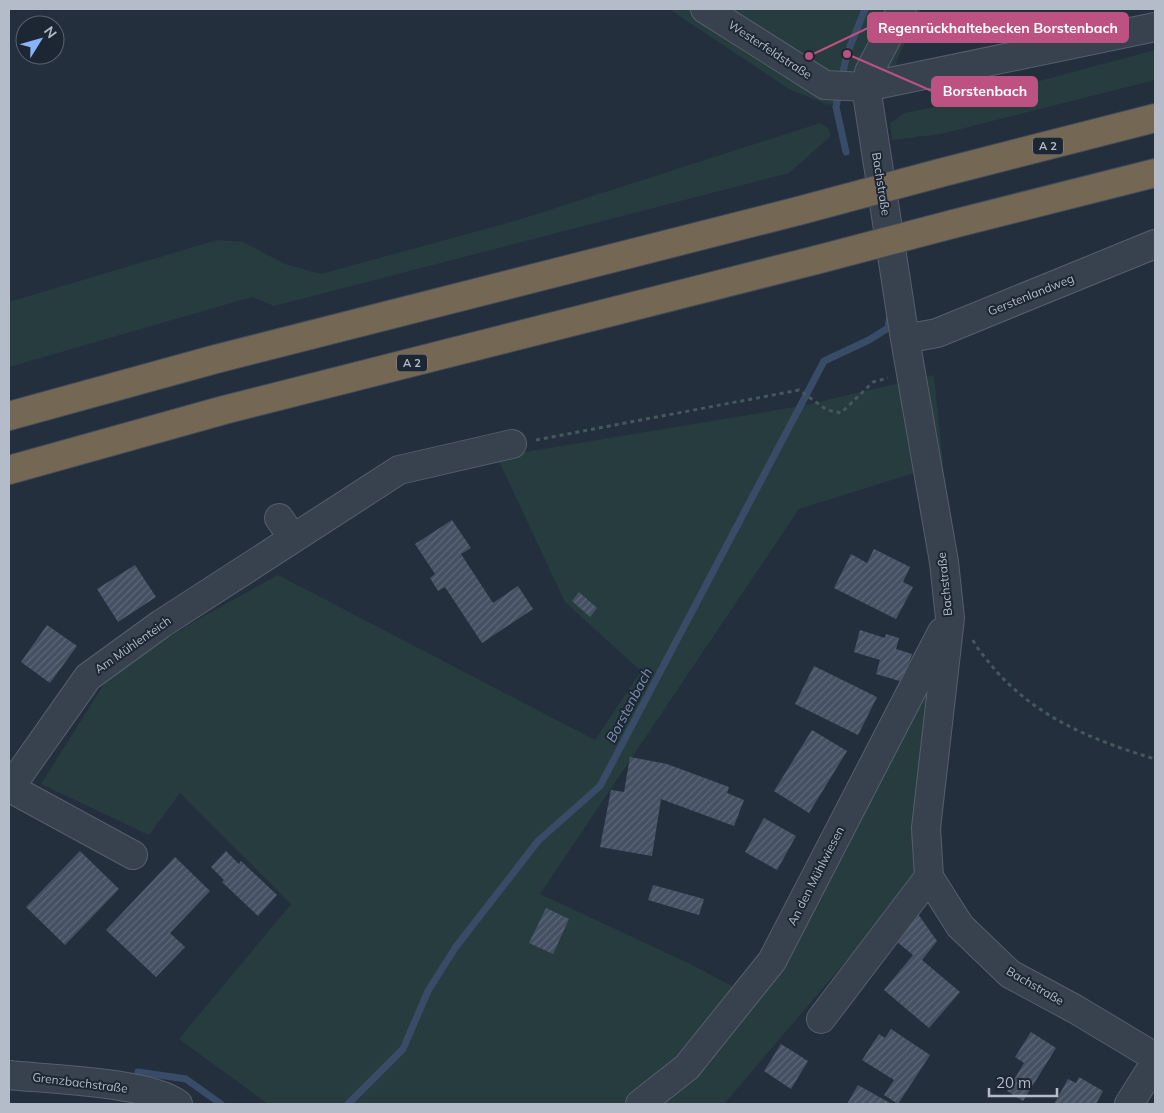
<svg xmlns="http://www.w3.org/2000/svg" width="1164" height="1113" font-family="Mulish,sans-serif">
<defs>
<pattern id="building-hatch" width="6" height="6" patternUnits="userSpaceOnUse" patternTransform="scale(1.25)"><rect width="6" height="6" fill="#455162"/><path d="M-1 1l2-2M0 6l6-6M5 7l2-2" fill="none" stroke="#5d6877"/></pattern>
</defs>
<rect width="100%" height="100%" fill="#242f3e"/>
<path fill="#263c3f" d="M669 9H921L896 62 902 77 829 105 789 89Z
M1155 50V80L941 134 892 140 890 123 905 113 972 99Z
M820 123 828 128 831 136 789 173 274 306 252 297 9 367V302L217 240 243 242 285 264 321 274 518 220Z
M934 375 943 464 799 509 540 894 686 962 753 997 946 638 923 871 724 1104H268L179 1039 291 904 180 793 149 835 41 784 111 673 202 617 278 575 595 740 641 671 565 602 498 459 513 454 801 406Z"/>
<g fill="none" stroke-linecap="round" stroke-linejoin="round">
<path stroke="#394c67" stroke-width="7" d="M841 81 847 54 865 9
M839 91 836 107 846 152
M138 1072 186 1079 221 1104
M348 1104 403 1049 428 991 455 948 538 841 600 786 824 361 869 340 888 328 890 314"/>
</g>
<path fill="url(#building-hatch)" d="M452 520 471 548 461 554 493 603 518 586 533 609 482 643 445 587 438 591 430 578 435 574 415 544Z
M874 549 910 567 903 582 913 587 896 619 834 588 851 554 867 563Z
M135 565 156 597 118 622 97 589Z
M579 592 597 608 590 617 572 601Z
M47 625 77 646 50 683 21 662Z
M860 630 885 638 886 634 899 638 896 649 912 654 903 682 876 674 880 660 854 652Z
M814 666 877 697 858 735 795 704Z
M812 730 847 751 809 813 774 791Z
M630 757 667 764 729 787 727 793 744 800 734 826 661 799 652 856 600 847 611 790 624 792Z
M764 818 796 836 777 870 745 852Z
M80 851 119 889 65 945 26 907Z
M226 851 239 864 241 861 277 895 258 916 222 882 224 880 211 867Z
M175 857 210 891 170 933 185 947 156 977 106 930Z
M653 885 704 899 699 915 648 900Z
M546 908 569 919 553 954 529 943Z
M918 914 937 941 922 960 960 992 929 1028 884 990 913 955 896 941Z
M891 1029 930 1055 898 1104 884 1095 894 1080 862 1060 879 1034 885 1038Z
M1031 1032 1056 1048 1023 1101 1007 1091 1024 1063 1015 1057Z
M781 1044 808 1061 791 1089 764 1071Z
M1079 1077 1103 1091 1096 1104H1054L1068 1079 1076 1083Z
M858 1085 890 1103 889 1104H847Z"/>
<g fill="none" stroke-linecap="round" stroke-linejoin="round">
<defs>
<path id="minor" d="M705 9 825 85 866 87 1155 27
M902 9 869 72 866 87 905 339 944 562 950 618 926 828 929 877 960 926 1010 974 1075 1009 1155 1057
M905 339 937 333 1155 244
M279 518 293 538
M10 788 133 855
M9 789 88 677 161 624 399 470 512 444
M821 1019 929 877
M9 1075C47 1079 150 1082 178 1104
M640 1104 687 1067 772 961 942 632
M1129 1104 1155 1063"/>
<path id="highway" d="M940 173 1155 118
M953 224 1155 173
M9 416 216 359 798 211
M9 470 224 410 816 260"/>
</defs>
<use href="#minor" stroke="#565f6c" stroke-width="30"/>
<use href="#highway" stroke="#434c59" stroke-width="30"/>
<path stroke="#44595c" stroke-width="3" stroke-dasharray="4 4" stroke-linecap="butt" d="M536 440 799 390 827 410 841 413 873 382 888 378
M973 640C977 649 985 657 991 665 1034 717 1092 740 1155 759"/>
<use href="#minor" stroke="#38414e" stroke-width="28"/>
<use href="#highway" stroke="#746855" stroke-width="28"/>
<defs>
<path id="highway-bridge" d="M798 211 940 173
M816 260 953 224"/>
</defs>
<use href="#highway-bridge" stroke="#434c59" stroke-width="30" stroke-linecap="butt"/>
<use href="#highway-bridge" stroke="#746855" stroke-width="28"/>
</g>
<g text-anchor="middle" stroke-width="4" stroke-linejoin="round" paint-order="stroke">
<g fill="#1d2633" stroke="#878f9c" stroke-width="1">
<rect x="1033" y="137.5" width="30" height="17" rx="4"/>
<rect x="397" y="354.5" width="30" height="17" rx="4"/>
</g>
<g font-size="11" font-weight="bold" fill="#b4bcc9">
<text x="1048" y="150">A 2</text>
<text x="412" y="367">A 2</text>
</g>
<g font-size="12" fill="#b4bcc9" stroke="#1d2633">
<text transform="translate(770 50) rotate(33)" y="4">Westerfeldstraße</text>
<text transform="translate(881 184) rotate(81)" y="4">Bachstraße</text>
<text transform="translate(1031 295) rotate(-22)" y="4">Gerstenlandweg</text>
<text transform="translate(945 584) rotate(-96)" y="4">Bachstraße</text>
<text transform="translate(133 645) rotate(-35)" y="4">Am Mühlenteich</text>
<text transform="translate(816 876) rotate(-63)" y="4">An den Mühlwiesen</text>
<text transform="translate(1035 986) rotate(30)" y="4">Bachstraße</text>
<text transform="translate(80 1083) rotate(7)" y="4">Grenzbachstraße</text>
</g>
<g font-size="14" font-style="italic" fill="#7c92b1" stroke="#1d2633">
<text transform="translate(629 705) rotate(-62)" y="5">Borstenbach</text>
</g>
</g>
<path fill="none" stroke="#bd5182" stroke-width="2" d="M809 56L868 28M847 54L932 91"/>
<g fill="#bd5182" stroke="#1d2633" stroke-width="2">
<circle cx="809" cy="56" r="5"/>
<circle cx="847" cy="54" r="5"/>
</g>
<g fill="#bd5182" stroke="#bd5182" stroke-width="2">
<rect x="868" y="13" width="260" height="29" rx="5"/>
<rect x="932" y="77" width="105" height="29" rx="5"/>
</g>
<g font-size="14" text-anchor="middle" font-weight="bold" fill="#fff">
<text x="998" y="33">Regenrückhaltebecken Borstenbach</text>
<text x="985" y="96">Borstenbach</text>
</g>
<rect width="1164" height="1113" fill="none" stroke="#b4bcc9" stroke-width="20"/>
<g transform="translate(40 40) rotate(53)"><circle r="24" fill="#1d2633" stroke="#59626f"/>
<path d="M0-4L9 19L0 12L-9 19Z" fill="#8ab4f8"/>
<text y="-8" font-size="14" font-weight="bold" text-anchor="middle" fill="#b4bcc9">N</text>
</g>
<path d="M989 1088v8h68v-8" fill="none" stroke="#b4bcc9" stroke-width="2.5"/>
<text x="996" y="1088" font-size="15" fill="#b4bcc9" stroke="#1d2633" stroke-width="4" paint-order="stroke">20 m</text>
</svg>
